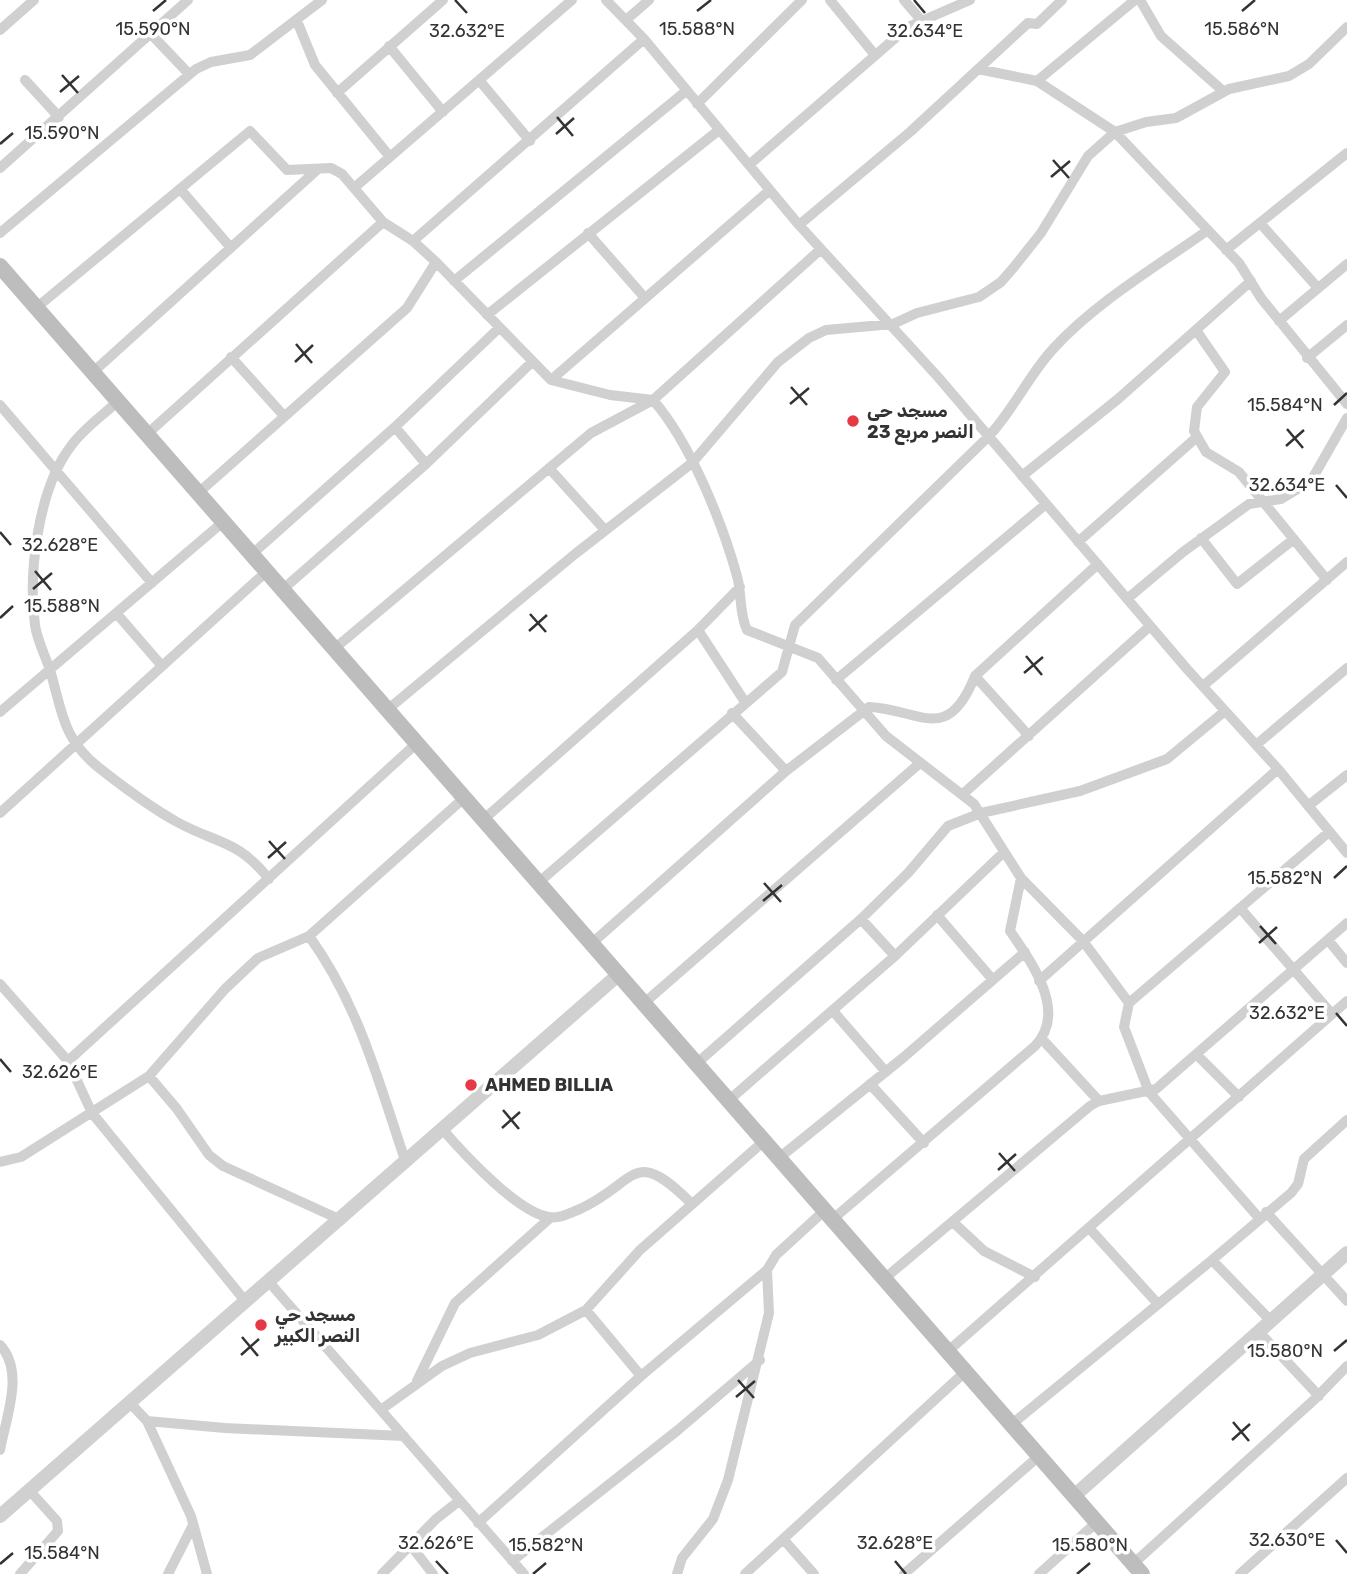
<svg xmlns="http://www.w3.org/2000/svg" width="1347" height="1574" font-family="Rubik,Cairo,sans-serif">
<rect width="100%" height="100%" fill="#fff"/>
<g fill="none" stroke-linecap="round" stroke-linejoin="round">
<path stroke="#d0d0d0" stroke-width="10" d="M606 0 644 39 799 225 938 377 1187 669 1278 769 1347 853
M830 0 875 55
M904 0 921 20
M1140 0 1161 36 1223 91
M626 20 649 0
M297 21 315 65 390 157
M0 30 34 0
M150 33 189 74
M389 46 443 112
M978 69 1037 81 1115 132 1239 263 1261 298 1347 404
M25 80 59 117
M479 80 530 141
M1037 81 1135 0
M337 93 443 0
M697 104 802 0
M749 165 908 27 970 0
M0 168 188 0
M354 188 572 0
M181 190 231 248
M1260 223 1318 288
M799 225 910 132 1028 23 1037 24 1062 0
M0 233 196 69 211 62 250 55 322 0
M588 233 645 298
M413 241 644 39
M1226 250 1347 153
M454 281 686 91
M36 308 250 131 287 170 331 168 342 174 383 222 413 241 436 262 551 380 610 395 653 400C690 442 722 522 737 576 742 593 739 614 747 630L818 658 886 736 974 804 1021 878 1083 941 1129 1003 1124 1027 1149 1092 1259 1218
M487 315 719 130
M1279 321 1347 264
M1196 330 1225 372 1197 407 1194 431 1206 452 1239 472 1327 580
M231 357 284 416
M1307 358 1347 325
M92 373 318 169
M551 380 770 190
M117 402C102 416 83 429 71 446 38 489 28 573 35 625 37 640 45 655 50 670 62 710 62 738 98 767 122 786 150 807 177 822 217 844 237 839 269 879
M0 405 152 583
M146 435 383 222
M426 464 532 362
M549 468 605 530
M1022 476 1118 399 1251 281
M197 494 407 308 436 262
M1201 538 1237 584 1294 539
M1078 542 1197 437
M251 555 395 427 499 328
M282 590 426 464 395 427
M1127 599 1183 552 1249 504 1281 499 1311 481 1347 418
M117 614 162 666
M698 630 745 702
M334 649 591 433 653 400 821 249
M975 676 1029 736
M836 680 1046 504
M1203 686 1347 562
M387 710 575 554 692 463 778 362 809 338 826 330 893 324 917 313 979 297 1001 282 1014 267 1041 233 1088 156 1115 132 1146 122 1176 118 1229 89 1289 76 1309 64 1347 27
M0 712 223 522
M1256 745 1347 668
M786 771 869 707C920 709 947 746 975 676L1098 564
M963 794 1150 626
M1308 806 1347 775
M0 813 266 572
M483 820 698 630 740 587
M538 883 782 672 795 625 989 436C1014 409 1029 375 1053 349 1096 302 1156 267 1208 230
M1241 909 1332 1014
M937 915 993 980
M309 936C359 1005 379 1083 406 1163
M1328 940 1347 963
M591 944 786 771 732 713
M895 956 1004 852
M1039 981 1278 769
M0 984 68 1061 92 1113 246 1302
M1129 1003 1329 832
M643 1004 920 763
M833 1011 886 1072
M1042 1039 1099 1101
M1197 1055 1239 1097
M68 1061 417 743
M696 1064 861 919 908 873 948 826 981 813 1080 791 1167 759 1225 711
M149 1076 177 1109 209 1155 223 1166 341 1220
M870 1084 924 1143
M728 1101 895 956 861 919
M443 1130C464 1154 518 1213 549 1217 560 1219 570 1213 580 1209 638 1182 632 1145 690 1202
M779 1158 904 1057 1025 952
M0 1162 21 1157 149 1076 225 989 258 958 309 936 464 798
M1266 1212 1347 1301
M833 1219 1035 1046C1068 1012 1032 963 1010 931L1021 878
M954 1223 984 1251 1035 1277
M1090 1229 1158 1304
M1212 1260 1291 1193 1298 1184 1304 1159 1347 1120
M884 1279 1090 1106 1099 1101 1156 1089 1347 923
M269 1282 524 1574
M586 1310 641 1376
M1260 1333 1319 1396
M0 1345C25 1372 6 1417 0 1450
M947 1352 1347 1001
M417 1381 455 1303 550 1218
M130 1403 147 1421 191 1516 207 1574
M382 1409 442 1366 470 1353 538 1335 586 1310 640 1250 764 1141
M147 1421 225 1428 404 1436
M1012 1424 1212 1260 1272 1322
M478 1523 641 1376 767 1270 776 1255 825 1210
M784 1540 814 1574
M412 1547 433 1574
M512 1561 678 1430 760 1360
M1133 1564 1315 1399 1347 1366
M20 1574 58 1531 57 1521 29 1490
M168 1574 192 1527
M382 1574 436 1519 459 1501
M677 1574 682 1558 713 1519 728 1480 769 1313 767 1270
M745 1574 966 1371
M904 1574 1039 1456
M1039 1574 1097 1522
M1240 1574 1347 1478"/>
<path stroke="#d0d0d0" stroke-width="14" d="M1074 1496 1347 1253
M0 1516 618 975"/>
<path stroke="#bdbdbd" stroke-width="16" d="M0 266 1142 1574"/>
</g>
<path fill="none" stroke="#333" stroke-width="2.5" d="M455 0 467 13M914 0 925 13M153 11 166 0M697 11 711 0M1242 11 1255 0M62 75 78 93M60 92 79 76M557 117 573 136M556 134 574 118M0 144 13 133M1053 160 1069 178M1051 177 1070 161M296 344 312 363M295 362 313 345M791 387 807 405M790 404 809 388M1334 405 1347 393M1287 429 1303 448M1286 446 1304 430M1336 485 1347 498M0 532 11 545M35 571 51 590M33 589 52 573M530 614 546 632M0 618 13 606M529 631 547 615M1026 656 1042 675M1024 673 1043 657M269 841 285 859M268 858 286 842M1334 878 1347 866M764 883 781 902M763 901 782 885M1260 926 1276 944M1259 943 1277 927M1336 1013 1347 1026M0 1059 11 1072M503 1110 519 1129M502 1128 520 1112M999 1153 1015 1171M998 1170 1016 1154M242 1337 258 1356M1334 1351 1347 1340M241 1355 259 1339M738 1380 754 1398M736 1397 755 1381M1233 1422 1249 1441M1232 1440 1250 1424M1336 1540 1347 1553M436 1561 448 1574M895 1561 906 1574M0 1564 13 1553M533 1574 546 1563M1077 1574 1090 1563"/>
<g fill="#e63946" stroke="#fff" stroke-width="2.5">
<circle cx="853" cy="421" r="7"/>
<circle cx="471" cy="1085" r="7"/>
<circle cx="261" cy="1325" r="7"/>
</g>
<g text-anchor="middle" stroke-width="7" stroke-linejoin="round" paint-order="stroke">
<g font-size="18" font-weight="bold" fill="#333" stroke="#fff" text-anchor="start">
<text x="867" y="417">مسجد حي<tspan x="867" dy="21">النصر مربع 23</tspan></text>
<text x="485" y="1091">AHMED BILLIA</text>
<text x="275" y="1321">مسجد حي<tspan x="275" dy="21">النصر الكبير</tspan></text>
</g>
</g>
<g font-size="18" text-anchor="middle" fill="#333" stroke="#fff" stroke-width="7" stroke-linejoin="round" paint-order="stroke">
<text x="153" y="35">15.590°N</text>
<text x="1242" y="35">15.586°N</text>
<text x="697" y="35">15.588°N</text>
<text x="467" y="37">32.632°E</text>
<text x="925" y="37">32.634°E</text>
<text x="62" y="139">15.590°N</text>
<text x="1285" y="411">15.584°N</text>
<text x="1287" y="491">32.634°E</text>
<text x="60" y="551">32.628°E</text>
<text x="62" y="612">15.588°N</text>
<text x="1285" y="884">15.582°N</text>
<text x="1287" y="1019">32.632°E</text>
<text x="60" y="1078">32.626°E</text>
<text x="1285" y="1357">15.580°N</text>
<text x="1287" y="1546">32.630°E</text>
<text x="436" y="1549">32.626°E</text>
<text x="895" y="1549">32.628°E</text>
<text x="546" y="1551">15.582°N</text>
<text x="1090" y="1551">15.580°N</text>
<text x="62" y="1559">15.584°N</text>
</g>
</svg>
